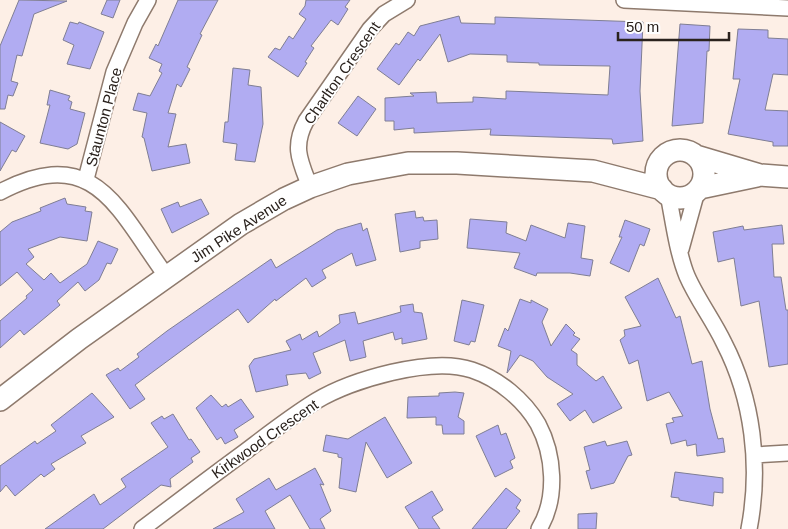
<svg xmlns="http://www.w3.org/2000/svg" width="788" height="529" font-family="Arial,sans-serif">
<rect width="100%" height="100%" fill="#fdefe6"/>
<path fill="#b1acf2" stroke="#7f7e94" d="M19 0 67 1 34 14 22 56 17 55 11 81 18 83 13 96 8 95 5 109H0V46Z
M107 0H120L113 18 101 14Z
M178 0H218L200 34 202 35 187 67 190 69 181 87 177 84 168 113 176 114 168 147 186 144 190 163 152 171 144 138 142 137 147 113 133 110 138 93 150 96 162 73 159 71 162 64 149 58 156 44 158 46Z
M306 0H350L345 7 348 9 338 25 331 20 311 46 314 48 305 62 307 63 298 77 268 57 275 48 280 50 289 36 293 39 306 19 299 14 305 6Z
M459 16 461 23 495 24V17L643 22 640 91 643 141 613 144 612 139 490 135 491 129 414 133V128L394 130V121H385V98L414 96 410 93 436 92 437 103 473 102V97L506 99V91L608 95 610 66 539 65V63L507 62V55L470 54 448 62 440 34 420 61 418 59 399 85 377 69 396 43 399 45 408 32 414 36 420 26Z
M70 22 78 24 79 22 104 32 90 69 67 64 74 45 63 40Z
M680 24 710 26 709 51H707L703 123 672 126Z
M738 29 768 30V38L788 39V75L773 74 765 110 788 111V146H773V142L728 134 740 79H733Z
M233 68 250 70 248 85 261 87 263 124 255 162 235 160 237 144 223 142 225 122H228Z
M50 90 70 96 68 100 72 102 70 109 85 113 77 144 68 149 40 143 50 105H47Z
M358 96 376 109 357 136 338 123Z
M0 122 25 136 16 152 12 150 0 171Z
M65 198 67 204 86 207 85 211 92 212 87 241 60 237 28 249 34 257 26 264 44 280 51 273 60 283 87 264 98 241 118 249 111 264 107 263 99 280 85 291 78 282 57 301 60 305 47 316 24 335 20 330 0 348V321L27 298 26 296 33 290 17 272 0 286V232L12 222 41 211 40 208Z
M201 199 209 214 172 233 161 209 178 202 180 207Z
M415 211 416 218 423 217 424 221 437 220 438 239 420 241V248L400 252 395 214Z
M470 219 507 222 506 233 526 241 531 225 565 238 568 223 585 226 581 258 593 260 590 276 570 273H537L536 276 514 268 520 253 467 248Z
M625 220 650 229 644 246 640 244 629 272 610 263 622 237H619Z
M361 223 363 231 367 228 376 260 356 266 352 253 322 270 326 278 312 287 306 278 276 301 275 299 248 323 238 309 135 385 145 399 130 409 106 375 118 368 120 371 139 357 137 354 167 331 271 259 276 268 337 230Z
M782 225 784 244H772L774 277H781L786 310H788V364L769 367 759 301 741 306 734 258 718 262 713 232 743 226 744 230Z
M658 278 676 318 680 316 692 364 702 361 710 409 718 439 723 438 725 452 697 456 696 444 687 446 686 440 671 444 666 424 674 422 672 418 683 416 669 392 647 401 638 360 629 364 620 340 625 336 624 330 641 326 625 297Z
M520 299 531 303V300L548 309 542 322 551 346 566 324 575 333 573 335 580 339 571 350 577 354V365L596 381 603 376 622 408 593 423 585 410 570 421 557 404 573 394 547 377 533 361 520 355 507 373 511 351 498 346 505 328 508 331Z
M462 300 484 305 475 342 471 341 469 345 454 341Z
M413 304 414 312 422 313 427 339 402 344V338L395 340 393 332 363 341 366 357 350 361 345 340 313 353 321 373 309 379 306 373 286 375 288 385 256 392 249 366 254 359 291 350 286 341 300 334 302 340 317 331 319 337 340 323 339 315 355 312 358 324 401 312 400 306Z
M455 392 464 393 458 417 464 421V434H443L442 425H436V417L407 418 408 397 439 396V393Z
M92 393 114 417 81 436 86 443 51 464 55 469 44 477 41 474 15 496 6 485 0 492V466L35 441 37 444 56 431 51 425Z
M211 395 222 407 226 404 228 407 241 399 254 417 234 430 238 437 225 444 221 437 217 440 196 408Z
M173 414 189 440 191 439 200 452 191 458 193 462 170 479 171 487 161 485 103 529H45L94 494 100 505 126 487 121 479 168 447 151 423 162 416 164 419Z
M385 417 412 463 387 478 366 442 356 492 339 488 342 458 338 457V454L323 451 326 435 348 439Z
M498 425 501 435 506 433 515 458 510 461 513 468 495 477 476 436Z
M605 441 607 446 627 441 632 455 628 456 614 483 591 489 586 471 590 470 584 447Z
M315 468 324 485 320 484 331 511 320 519 325 529H310L290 495 265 511 275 529H213L244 512 236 499 269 478 276 490Z
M675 472 723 478V493L714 492 713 506 679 500V498L671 497Z
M506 488 521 500 516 508 520 511 506 529H472Z
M432 491 443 510 432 517 440 529H419L405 507Z
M597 513 596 529H578V514Z"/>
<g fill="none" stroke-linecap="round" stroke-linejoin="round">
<defs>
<path id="street" d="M624 0 788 8
M86 179 114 72 135 23 148 0
M310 187C300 161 292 147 306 121L370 29 384 14 407 0
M0 192C95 142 118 210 167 277
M668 194C673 219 677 252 687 276 697 299 713 320 724 343 753 399 761 467 749 529
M681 249 697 191
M754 455 788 453
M142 529C175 504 208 479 242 454 266 436 290 417 316 401 351 380 431 356 472 370 499 379 524 400 538 424 554 454 558 498 539 529"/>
<path id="secondary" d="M656 174a24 24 0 1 1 48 0a24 24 0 1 1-48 0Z
M696 156 760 175 788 177
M700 188 757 176
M0 400 79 339 241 224 284 199 310 187 348 174 408 163H457L593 171 662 189"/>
</defs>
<use href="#street" stroke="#8e7a6d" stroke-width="18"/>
<use href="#secondary" stroke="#8e7a6d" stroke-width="24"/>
<use href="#street" stroke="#fff" stroke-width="15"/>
<use href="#secondary" stroke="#fff" stroke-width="21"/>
</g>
<g text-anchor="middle" stroke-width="4" stroke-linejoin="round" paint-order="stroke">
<g font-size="15" fill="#2a221d" stroke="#fff">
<text transform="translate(342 73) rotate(-55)" y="5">Charlton Crescent</text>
<text transform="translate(104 117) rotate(-75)" y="5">Staunton Place</text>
<text transform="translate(239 229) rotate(-33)" y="5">Jim Pike Avenue</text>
<text transform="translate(265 439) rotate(-35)" y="5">Kirkwood Crescent</text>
</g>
</g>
<path d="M618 32v8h111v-8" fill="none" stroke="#2a221d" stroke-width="2.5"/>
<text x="626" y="32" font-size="15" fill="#2a221d" stroke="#ffffff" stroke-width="4" paint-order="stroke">50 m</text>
</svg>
